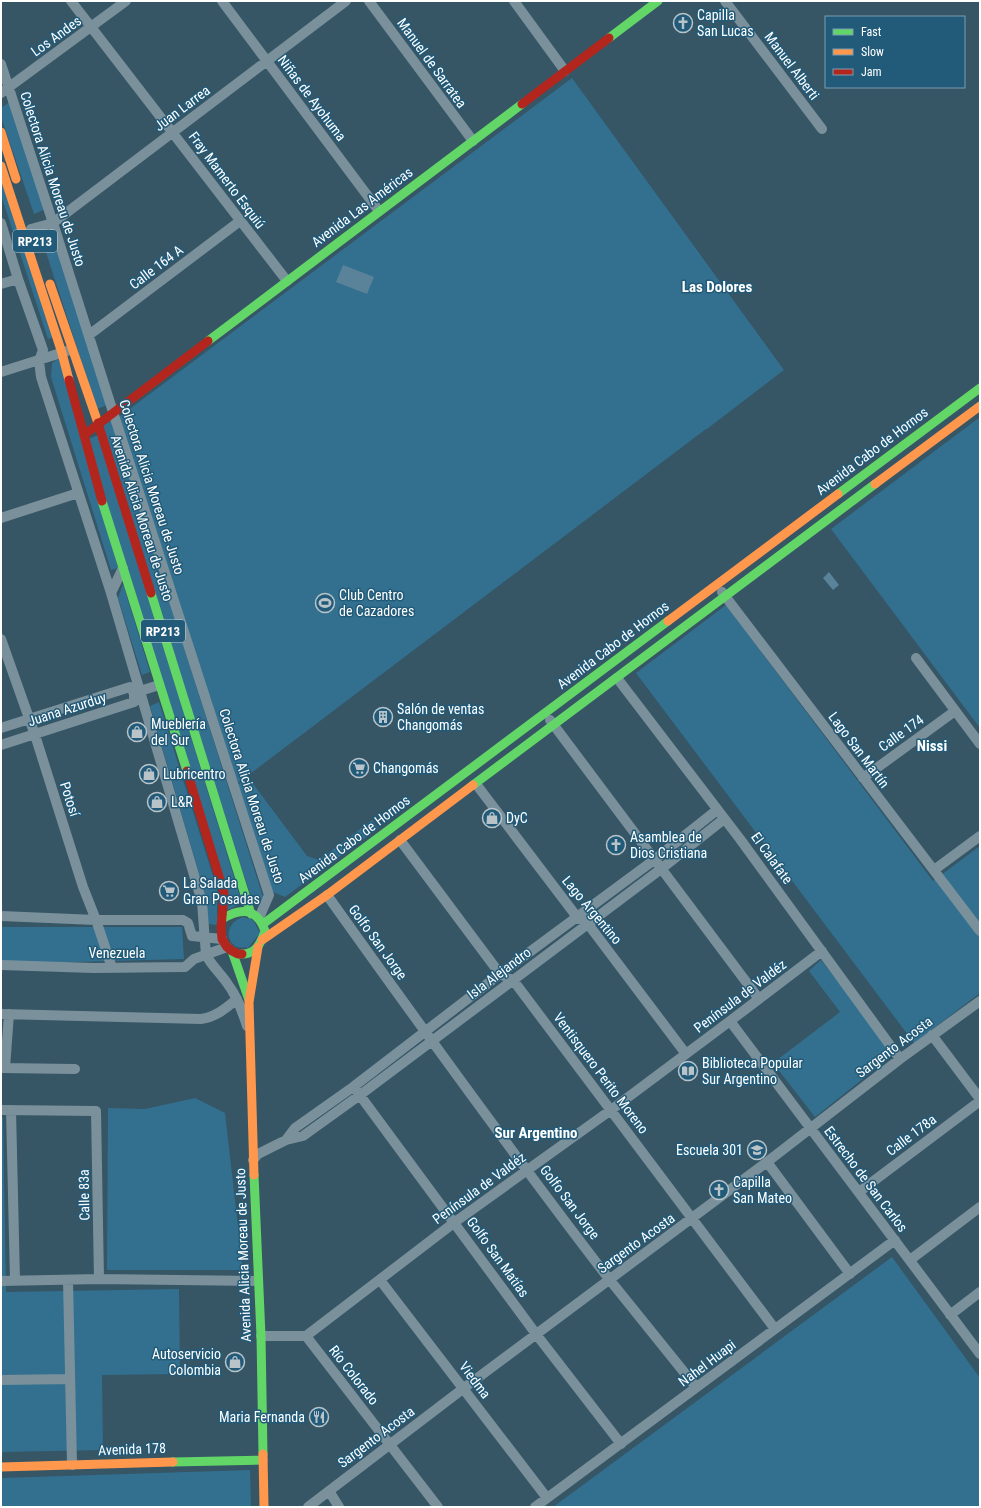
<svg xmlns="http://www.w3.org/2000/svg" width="981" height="1508" font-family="'Roboto Condensed',sans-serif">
<rect width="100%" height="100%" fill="#365565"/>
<path fill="#33708f" d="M572 78 784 370 707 429H706L234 786 115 420Z
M14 99 48 208 34 214 1 117V108Z
M1 178 54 337 48 339 1 195Z
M54 228 112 403 97 409 41 237Z
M59 358 118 568 111 570 51 377 52 363Z
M980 417V728L831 529Z
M112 420 264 900 250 894 101 427Z
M98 435 242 903 228 910 88 439Z
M123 584 150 672 142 675 118 598Z
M726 605 933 881 980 846V993L914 1043 636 673Z
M159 702 217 889V925L208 924 205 894 150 706Z
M248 777 307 856 319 860 372 820 378 828 285 897 273 892 236 786Z
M243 917 253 920 260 933 248 948C245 947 240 948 237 947 222 939 229 921 243 917Z
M1 927H182L184 959 1 964Z
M821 960 894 1054 815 1117 773 1063 840 1012 809 971Z
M195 1098 225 1113 243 1270H107L108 1108 145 1109Z
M1 1117H3L6 1292 179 1289 180 1374 102 1375 103 1450 1 1452Z
M892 1257 980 1378V1507H553Z
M250 1470 251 1507H1V1478Z"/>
<path fill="#5a839a" d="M343 265 374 277 367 294 336 282Z
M829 572 839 585 833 590 823 578Z"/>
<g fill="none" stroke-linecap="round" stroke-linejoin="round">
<path stroke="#7a919c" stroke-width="10" d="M71 1 287 281
M222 1 379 211
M369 1 473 141
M514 1 565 71
M725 1 822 129
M1 64 53 223 113 412 269 895 259 918
M1 93 126 1
M1 223 18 279 43 350 39 361 41 377 111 593 202 902 206 955C212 966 220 973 227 983 237 996 242 1010 247 1026
M31 229 53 223 346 1
M1 284 18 279
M89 335 240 221
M1 372 67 351
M1 518 78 493
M722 592 980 931
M111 593 123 568
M1 639 35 735 83 887 96 920 112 968
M916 658 980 744
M617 678 740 839 900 1059
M134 693 159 685
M550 720 759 999
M1 728 130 687 134 693V702L1 745
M863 778 955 711
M476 784 577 917 588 924 686 1054
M400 840 500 974 513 980 775 1329
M934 870 980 836
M327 895C419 1024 512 1153 609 1279 638 1315 667 1351 696 1387
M1 916 96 920H183L188 923 192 936 222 939
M1 965 94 968 185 967 194 959 227 947
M1 1014 201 1019C216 1017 226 1008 237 999
M730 1021 980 1354
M932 1035 980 1099
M1 1068 75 1069
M5 1068 9 1014
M356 1090 536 1334 621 1444
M1 1110 96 1111 99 1279
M11 1110 15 1280
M286 1140 295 1128 353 1087 500 974 654 860 717 810
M253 1160 258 1154 286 1140 303 1136 360 1095 661 869 724 819
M767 1162 850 1274
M859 1192 980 1101
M910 1260 980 1207
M68 1280 72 1465
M380 1280 547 1498
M1 1281 99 1279 257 1281
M950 1315 980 1292
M261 1336H306L455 1222 611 1110 730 1021 822 951
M306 1336 438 1507
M1 1380 70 1379
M329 1491 339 1507
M308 1507 464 1388 767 1162 900 1059 980 1001
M535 1507 895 1240"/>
<path stroke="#63d668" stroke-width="9" d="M609 38 658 1
M208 341 522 104
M838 494 980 388
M102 501 187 771
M151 593 251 914
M473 785 875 484
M222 919C241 907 257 908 265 931 261 943 256 954 242 954
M263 924 668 621
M232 951 249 1000
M254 1175 261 1336 263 1454
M173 1462 263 1460"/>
<path stroke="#ff974d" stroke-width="9" d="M1 132 16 179
M1 166 62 353 69 380
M50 284 98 423
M875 484 980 406
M668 621 838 494
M262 940 327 895 473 785
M254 1175 249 1002 258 947
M263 1454 264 1507
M1 1467 173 1462"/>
<path stroke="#b3261e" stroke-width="9" d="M522 104 609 38
M69 380 102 501
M98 423 151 593
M84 435 208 341
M187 771 224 893 221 928 222 939 227 947 232 951 238 954H242"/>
</g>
<defs>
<symbol id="church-ring" viewBox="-11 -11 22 22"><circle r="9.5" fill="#225b79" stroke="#b9c4c9" stroke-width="1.5"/><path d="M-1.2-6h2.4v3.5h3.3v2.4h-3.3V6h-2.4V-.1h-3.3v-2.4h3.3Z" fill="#b9c4c9"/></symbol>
<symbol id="stadium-ring" viewBox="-11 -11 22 22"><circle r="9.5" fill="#225b79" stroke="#b9c4c9" stroke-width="1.5"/><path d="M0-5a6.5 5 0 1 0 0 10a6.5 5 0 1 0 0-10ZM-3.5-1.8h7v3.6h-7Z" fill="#b9c4c9"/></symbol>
<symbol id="building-ring" viewBox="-11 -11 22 22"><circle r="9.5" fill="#225b79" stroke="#b9c4c9" stroke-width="1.5"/><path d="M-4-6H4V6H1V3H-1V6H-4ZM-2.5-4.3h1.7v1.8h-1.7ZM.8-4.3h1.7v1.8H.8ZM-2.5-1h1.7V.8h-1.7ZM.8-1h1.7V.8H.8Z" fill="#b9c4c9"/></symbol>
<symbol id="shop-ring" viewBox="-11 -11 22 22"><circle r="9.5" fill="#225b79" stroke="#b9c4c9" stroke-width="1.5"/><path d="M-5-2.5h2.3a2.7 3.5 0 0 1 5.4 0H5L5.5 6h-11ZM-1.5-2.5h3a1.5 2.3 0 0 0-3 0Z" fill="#b9c4c9"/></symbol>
<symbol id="supermarket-ring" viewBox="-11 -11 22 22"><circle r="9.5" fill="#225b79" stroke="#b9c4c9" stroke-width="1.5"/><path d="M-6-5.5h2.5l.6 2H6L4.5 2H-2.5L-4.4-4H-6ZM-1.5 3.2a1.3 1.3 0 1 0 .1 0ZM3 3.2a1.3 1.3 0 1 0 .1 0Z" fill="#b9c4c9"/></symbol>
<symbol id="library-ring" viewBox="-11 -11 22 22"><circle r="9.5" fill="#225b79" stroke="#b9c4c9" stroke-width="1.5"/><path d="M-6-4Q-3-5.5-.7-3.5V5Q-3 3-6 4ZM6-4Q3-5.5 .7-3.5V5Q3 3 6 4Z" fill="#b9c4c9"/></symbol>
<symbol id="school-ring" viewBox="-11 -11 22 22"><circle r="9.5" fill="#225b79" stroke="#b9c4c9" stroke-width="1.5"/><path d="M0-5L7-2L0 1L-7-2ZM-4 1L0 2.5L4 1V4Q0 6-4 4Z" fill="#b9c4c9"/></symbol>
<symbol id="restaurant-ring" viewBox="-11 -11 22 22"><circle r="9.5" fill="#225b79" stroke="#b9c4c9" stroke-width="1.5"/><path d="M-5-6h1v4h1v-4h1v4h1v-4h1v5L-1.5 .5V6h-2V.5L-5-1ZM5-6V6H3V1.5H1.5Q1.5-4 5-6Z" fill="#b9c4c9"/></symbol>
</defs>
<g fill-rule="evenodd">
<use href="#church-ring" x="672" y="12" width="22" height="22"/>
<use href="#stadium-ring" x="314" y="592" width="22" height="22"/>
<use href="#building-ring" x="372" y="706" width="22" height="22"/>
<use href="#shop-ring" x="126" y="721" width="22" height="22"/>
<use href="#supermarket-ring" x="348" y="757" width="22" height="22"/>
<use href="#shop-ring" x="138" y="763" width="22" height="22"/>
<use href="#shop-ring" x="146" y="791" width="22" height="22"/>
<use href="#shop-ring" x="481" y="807" width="22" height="22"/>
<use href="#church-ring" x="605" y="834" width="22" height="22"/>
<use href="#supermarket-ring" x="158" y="880" width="22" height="22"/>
<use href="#library-ring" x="677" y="1060" width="22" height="22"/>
<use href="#school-ring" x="746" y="1139" width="22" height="22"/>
<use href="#church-ring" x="708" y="1179" width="22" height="22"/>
<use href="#shop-ring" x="224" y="1351" width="22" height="22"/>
<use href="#restaurant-ring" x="308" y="1406" width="22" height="22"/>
</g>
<g text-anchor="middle" stroke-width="3" stroke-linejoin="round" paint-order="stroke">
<g fill="#225b79" stroke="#bdced7" stroke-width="1">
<rect x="13" y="230" width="44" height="22" rx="3"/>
<rect x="141" y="620" width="44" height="22" rx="3"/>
</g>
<g font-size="13" font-weight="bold" fill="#fff">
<text x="35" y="246">RP213</text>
<text x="163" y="636">RP213</text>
</g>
<g font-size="14" fill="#fff" stroke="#225b79" text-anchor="start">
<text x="697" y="20">Capilla<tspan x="697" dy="16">San Lucas</tspan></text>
<text x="339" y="600">Club Centro<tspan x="339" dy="16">de Cazadores</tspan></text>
<text x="397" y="714">Salón de ventas<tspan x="397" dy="16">Changomás</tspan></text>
<text x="151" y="729">Mueblería<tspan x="151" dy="16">del Sur</tspan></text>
<text x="373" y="773">Changomás</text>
<text x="163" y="779">Lubricentro</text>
<text x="171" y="807">L&amp;R</text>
<text x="506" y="823">DyC</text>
<text x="630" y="842">Asamblea de<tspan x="630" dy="16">Dios Cristiana</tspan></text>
<text x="183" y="888">La Salada<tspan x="183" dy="16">Gran Posadas</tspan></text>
<text x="702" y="1068">Biblioteca Popular<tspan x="702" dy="16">Sur Argentino</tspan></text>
<text x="743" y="1155" text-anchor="end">Escuela 301</text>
<text x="733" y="1187">Capilla<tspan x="733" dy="16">San Mateo</tspan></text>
<text x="221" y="1359" text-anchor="end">Autoservicio<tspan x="221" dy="16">Colombia</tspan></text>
<text x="305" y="1422" text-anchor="end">Maria Fernanda</text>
</g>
<g font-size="14" fill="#fff" stroke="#225b79">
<text transform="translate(56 36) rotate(-36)" y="5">Los Andes</text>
<text transform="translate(432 63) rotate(54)" y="5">Manuel de Sarratea</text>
<text transform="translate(792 66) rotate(53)" y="5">Manuel Alberti</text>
<text transform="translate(312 98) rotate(53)" y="5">Niñas de Ayohuma</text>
<text transform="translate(182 108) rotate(-37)" y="5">Juan Larrea</text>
<text transform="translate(53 179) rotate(72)" y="5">Colectora Alicia Moreau de Justo</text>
<text transform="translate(227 180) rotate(53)" y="5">Fray Mamerto Esquiú</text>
<text transform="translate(362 207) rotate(-37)" y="5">Avenida Las Américas</text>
<text transform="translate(156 267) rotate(-37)" y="5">Calle 164 A</text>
<text transform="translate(872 451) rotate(-37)" y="5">Avenida Cabo de Hornos</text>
<text transform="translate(152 487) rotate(72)" y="5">Colectora Alicia Moreau de Justo</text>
<text transform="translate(142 518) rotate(72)" y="5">Avenida Alicia Moreau de Justo</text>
<text transform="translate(613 645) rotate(-37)" y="5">Avenida Cabo de Hornos</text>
<text transform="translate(67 709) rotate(-18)" y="5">Juana Azurduy</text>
<text transform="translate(901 733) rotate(-36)" y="5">Calle 174</text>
<text transform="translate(859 750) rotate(53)" y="5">Lago San Martín</text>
<text transform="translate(252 796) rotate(72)" y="5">Colectora Alicia Moreau de Justo</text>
<text transform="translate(70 799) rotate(72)" y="5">Potosí</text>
<text transform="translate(354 839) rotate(-37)" y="5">Avenida Cabo de Hornos</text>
<text transform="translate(772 858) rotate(54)" y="5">El Calafate</text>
<text transform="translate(592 910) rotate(50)" y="5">Lago Argentino</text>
<text transform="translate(378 942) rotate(54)" y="5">Golfo San Jorge</text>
<text x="117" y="958">Venezuela</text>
<text transform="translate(499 973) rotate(-37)" y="5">Isla Alejandro</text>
<text transform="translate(740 996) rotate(-37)" y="5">Península de Valdéz</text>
<text transform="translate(894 1047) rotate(-37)" y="5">Sargento Acosta</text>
<text transform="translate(601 1073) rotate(53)" y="5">Ventisquero Perito Moreno</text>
<text transform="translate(911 1135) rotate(-37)" y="5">Calle 178a</text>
<text transform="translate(866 1179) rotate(53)" y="5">Estrecho de San Carlos</text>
<text transform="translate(479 1188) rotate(-36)" y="5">Península de Valdéz</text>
<text transform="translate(84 1195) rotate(-91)" y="5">Calle 83a</text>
<text transform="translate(570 1202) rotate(53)" y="5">Golfo San Jorge</text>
<text transform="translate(636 1243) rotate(-36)" y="5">Sargento Acosta</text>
<text transform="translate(243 1255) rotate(-92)" y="5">Avenida Alicia Moreau de Justo</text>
<text transform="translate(498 1257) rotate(54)" y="5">Golfo San Matías</text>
<text transform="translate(707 1363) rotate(-37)" y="5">Nahel Huapi</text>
<text transform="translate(354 1375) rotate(52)" y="5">Río Colorado</text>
<text transform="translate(475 1380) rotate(53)" y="5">Viedma</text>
<text transform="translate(376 1437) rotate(-37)" y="5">Sargento Acosta</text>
<text transform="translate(132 1449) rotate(-2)" y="5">Avenida 178</text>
</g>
<g font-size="15" font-weight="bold" fill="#fff" stroke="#225b79">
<text x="717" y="292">Las Dolores</text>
<text x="932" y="751">Nissi</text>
<text x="536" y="1138">Sur Argentino</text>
</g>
</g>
<rect width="981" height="1508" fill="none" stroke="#ffffff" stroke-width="4"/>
<rect x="825" y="16" width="140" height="72" fill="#225b79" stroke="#7a9daf"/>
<rect x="833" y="29" width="20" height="6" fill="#63d668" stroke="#7a9daf"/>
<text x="861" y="36" font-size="12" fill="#ffffff">Fast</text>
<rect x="833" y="49" width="20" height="6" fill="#ff974d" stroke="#7a9daf"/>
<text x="861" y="56" font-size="12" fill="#ffffff">Slow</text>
<rect x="833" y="69" width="20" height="6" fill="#b3261e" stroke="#7a9daf"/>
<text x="861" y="76" font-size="12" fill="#ffffff">Jam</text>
</svg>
